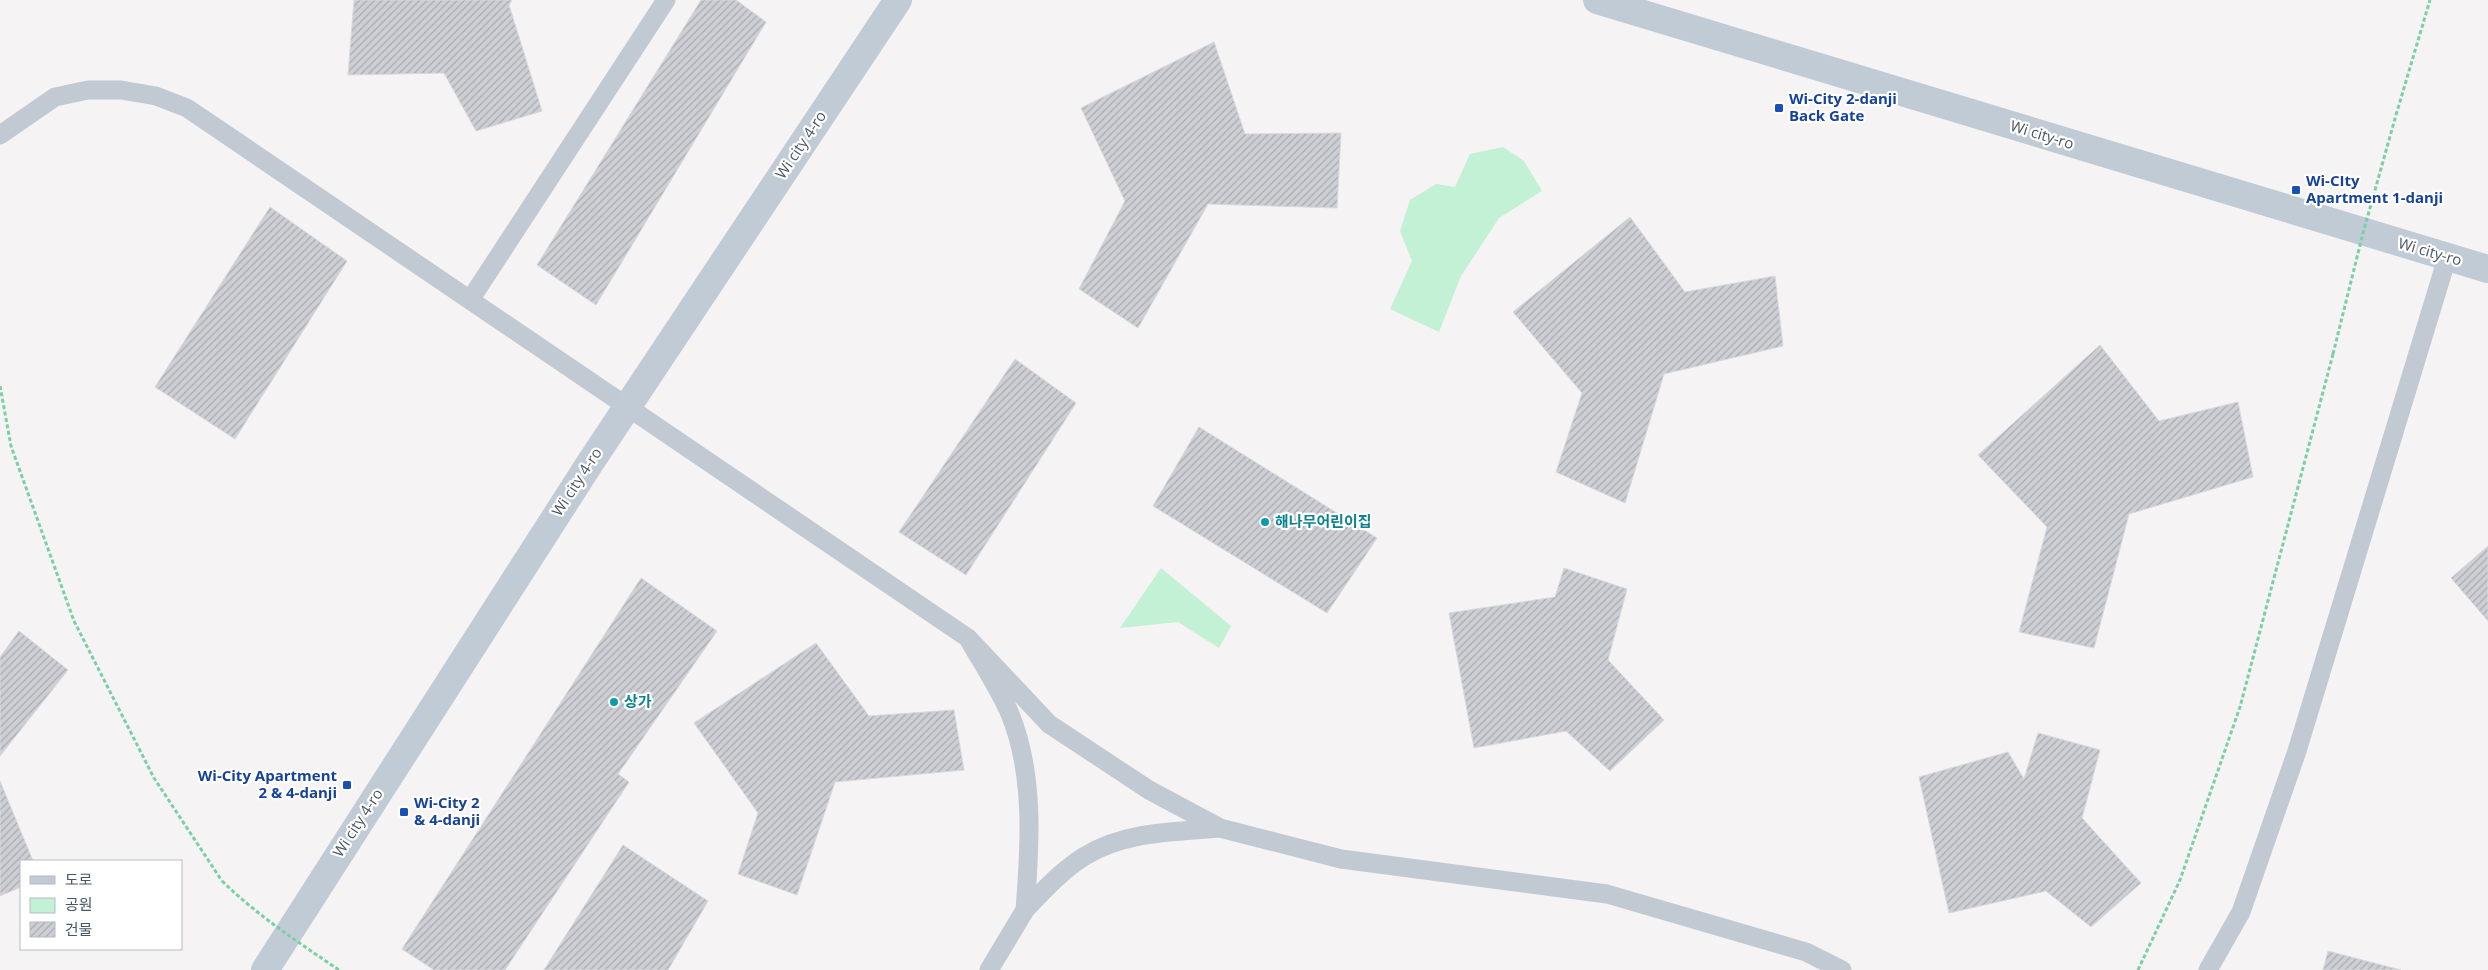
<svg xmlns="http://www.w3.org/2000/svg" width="2488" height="970" font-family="'Open Sans','Noto Sans KR',sans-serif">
<defs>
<pattern id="building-hatch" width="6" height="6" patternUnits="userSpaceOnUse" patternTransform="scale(1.25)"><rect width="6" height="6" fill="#cdcfd5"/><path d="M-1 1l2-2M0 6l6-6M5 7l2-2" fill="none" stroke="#a8abb0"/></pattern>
</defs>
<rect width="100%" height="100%" fill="#f5f3f3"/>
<path fill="#c3f1d5" d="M1503 147 1524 161 1542 191 1499 218 1461 276 1439 332 1390 309 1412 261 1400 231 1410 200 1436 184 1455 187 1470 154Z
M1161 568 1231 626 1219 648 1178 622 1120 628Z"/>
<path fill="url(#building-hatch)" stroke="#d7d9de" d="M354 0H512L509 5 542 111 476 131 444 73 348 75Z
M701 0H736L766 22 596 305 537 265Z
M1214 42 1245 134 1341 133 1337 208 1208 204 1138 328 1079 289 1125 201 1081 108Z
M270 207 347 261 235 439 155 387Z
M1630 217 1685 292 1775 276 1783 346 1664 374 1625 503 1556 472 1582 393 1513 312Z
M2100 345 2159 421 2238 402 2253 477 2129 514 2094 648 2019 632 2047 527 1978 455Z
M1015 359 1076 403 966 575 899 532Z
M1199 427 1377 538 1327 613 1153 506Z
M2488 546V621L2451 578Z
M1564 568 1627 589 1608 660 1664 720 1610 771 1566 731 1474 748 1449 613 1555 597Z
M641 578 717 631 618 774 629 782 505 970H434L402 949Z
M19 631 68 670 0 756V657Z
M816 643 869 716 954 710 964 770 835 782 797 895 738 874 758 813 694 723Z
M2038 733 2100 750 2082 818 2141 883 2091 927 2046 891 1949 913 1919 777 2008 752 2024 779Z
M0 781 33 861H21V887L0 896Z
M623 845 708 901 668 970H544Z
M2328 951 2401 970H2323Z"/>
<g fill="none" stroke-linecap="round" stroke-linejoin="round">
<path stroke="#7ad0a6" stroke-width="3" stroke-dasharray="4 2.5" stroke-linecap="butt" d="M2396 115 2430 0
M0 386 11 446 74 621 154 778 222 881
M2138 970 2180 880 2240 707 2333 354"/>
<path stroke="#c1cad2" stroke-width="19" d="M0 135 55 97 88 90H121L156 96 187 108 968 638 1049 724 1149 790 1220 828C1175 832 1125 831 1085 856 1062 870 1043 891 1025 910 1030 847 1035 775 1010 714 999 688 982 663 968 638
M470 300 666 0
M1220 828 1341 859 1607 894 1806 952 1842 970
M989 970 1025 910
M2208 970 2241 912 2297 751 2447 258"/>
<path stroke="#c1cbd6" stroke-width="28" d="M1597 0 2488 269
M265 970 590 463 898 0"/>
<path stroke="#7ad0a6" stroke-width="3" stroke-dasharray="4 2.5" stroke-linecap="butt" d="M2333 354 2363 233 2396 115
M222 881C258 916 298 942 339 970"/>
</g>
<g fill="#1a4fb4" stroke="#fff" stroke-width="2">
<rect x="1774" y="103" width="10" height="10" rx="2.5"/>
<rect x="2291" y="185" width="10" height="10" rx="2.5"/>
<rect x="342" y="780" width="10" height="10" rx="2.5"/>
<rect x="399" y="807" width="10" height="10" rx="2.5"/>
</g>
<g fill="#0f9aa8" stroke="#fff" stroke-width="2">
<circle cx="1265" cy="522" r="5"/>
<circle cx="614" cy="702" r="5"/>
</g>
<g text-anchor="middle" stroke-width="4.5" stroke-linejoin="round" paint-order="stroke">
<g font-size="15" font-weight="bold" fill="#164399" stroke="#fff" text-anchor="start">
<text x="1789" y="104">Wi-City 2-danji<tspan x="1789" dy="17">Back Gate</tspan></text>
<text x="2306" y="186">Wi-CIty<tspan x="2306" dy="17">Apartment 1-danji</tspan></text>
<text x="337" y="781" text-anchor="end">Wi-City Apartment<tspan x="337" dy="17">2 &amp; 4-danji</tspan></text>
<text x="414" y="808">Wi-City 2<tspan x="414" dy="17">&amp; 4-danji</tspan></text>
</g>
<g font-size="15" fill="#4a5661" stroke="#fff">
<text transform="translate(2042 135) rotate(17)" y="5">Wi city-ro</text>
<text transform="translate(801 145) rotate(-56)" y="5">Wi city 4-ro</text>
<text transform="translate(2430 252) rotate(16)" y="5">Wi city-ro</text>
<text transform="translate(577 482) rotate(-57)" y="5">Wi city 4-ro</text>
<text transform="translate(358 823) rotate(-57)" y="5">Wi city 4-ro</text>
</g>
<g font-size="15" font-weight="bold" fill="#0d838f" stroke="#fff" text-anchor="start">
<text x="1275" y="527">해나무어린이집</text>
<text x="624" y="707">상가</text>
</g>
</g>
<rect x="20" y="860" width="162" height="90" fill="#ffffff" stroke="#b7bbc0"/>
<rect x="30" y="876" width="25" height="8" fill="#c1cbd6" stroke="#b7bbc0"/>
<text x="65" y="885" font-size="15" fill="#4a5661">도로</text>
<rect x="30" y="898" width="25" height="15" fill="#c3f1d5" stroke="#b7bbc0"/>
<text x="65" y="910" font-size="15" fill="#4a5661">공원</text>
<rect x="30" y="922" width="25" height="15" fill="url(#building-hatch)" stroke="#b7bbc0"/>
<text x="65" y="935" font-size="15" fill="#4a5661">건물</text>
</svg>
